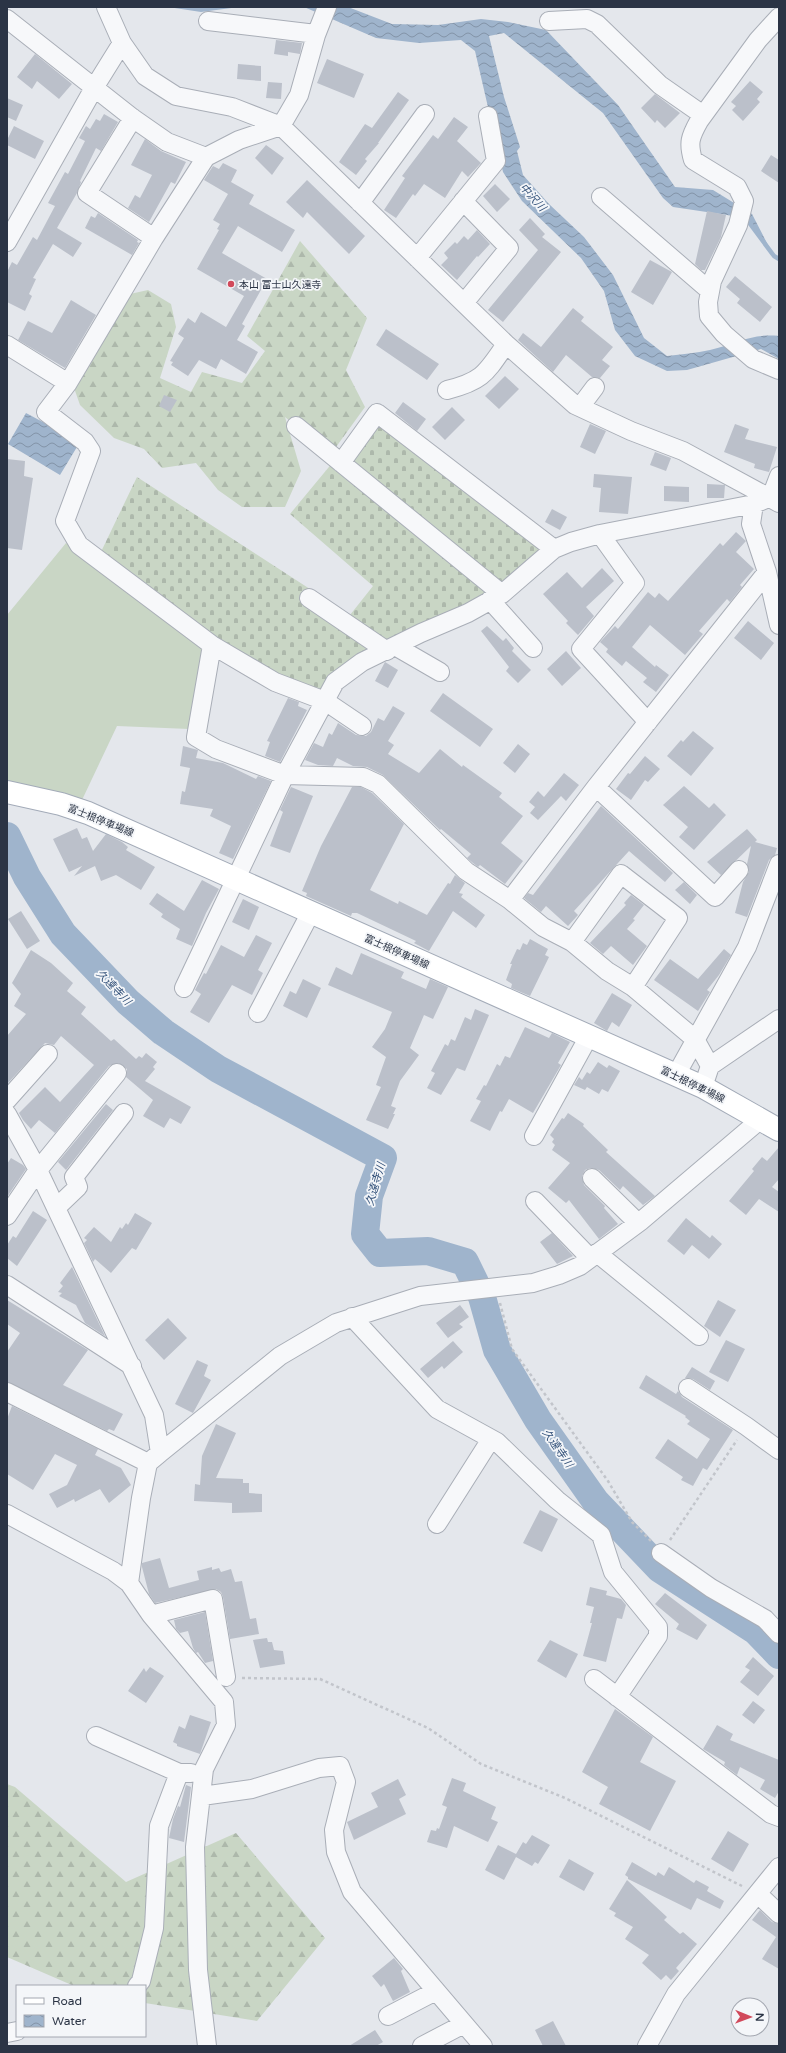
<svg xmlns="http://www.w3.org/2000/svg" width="786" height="2053" font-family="'Varela Round','Noto Sans JP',sans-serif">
<defs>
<pattern id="forest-firs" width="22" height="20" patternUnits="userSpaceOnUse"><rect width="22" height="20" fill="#c9d6c5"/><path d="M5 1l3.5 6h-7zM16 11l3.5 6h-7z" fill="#adb8ab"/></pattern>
<pattern id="cemetery-stones" width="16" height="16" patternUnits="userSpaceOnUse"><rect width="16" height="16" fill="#c9d6c5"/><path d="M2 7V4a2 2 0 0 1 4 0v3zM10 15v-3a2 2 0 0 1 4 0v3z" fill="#adb8ab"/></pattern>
<pattern id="water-waves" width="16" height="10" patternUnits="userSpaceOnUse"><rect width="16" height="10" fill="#9fb4cc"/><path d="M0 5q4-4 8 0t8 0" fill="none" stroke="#8293a7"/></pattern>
</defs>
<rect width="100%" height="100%" fill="#e4e7ec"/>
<path fill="url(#forest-firs)" d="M300 241 367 318 346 370 365 407 331 454 285 417 301 471 285 507H242L218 490 196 463 162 468 144 449 114 438 80 405 73 385 121 296 148 290 171 304 176 327 160 378 191 392 202 372 242 383 265 351 247 336Z
M7 1784 15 1787 126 1882 236 1833 325 1938 257 2021 145 2003V1986H74L7 1957Z"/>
<path fill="url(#cemetery-stones)" d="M377 419 546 544 503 584 447 617 318 701 275 682 99 556 137 477 350 615 373 586 290 514 338 456Z"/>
<path fill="#c9d6c5" d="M66 543 206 640 189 729 117 726 82 800 7 785V615Z"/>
<path fill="url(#water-waves)" d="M168 7H239L201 12Z
M304 7H348L392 24 438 25 481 19 508 22 546 30 618 105 675 187 713 190 752 214 769 247 747 218 673 207 663 198 603 113 504 33 489 36 504 97 520 147 517 151 523 175 549 204 584 237 613 275 644 338 667 356C682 354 696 353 710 350 736 344 751 333 779 336V359L761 349 687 370 667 371 635 356 615 330 604 291 581 258 522 201 503 172 475 51 461 40 419 43 376 38Z
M26 413 80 442 60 475 8 444Z"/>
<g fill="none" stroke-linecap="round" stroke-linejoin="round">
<path stroke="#9fb4cc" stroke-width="4.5" d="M745 217 774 256 779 259"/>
<path stroke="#9fb4cc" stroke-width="28" d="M7 836 27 877 63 934 128 1002 163 1032 218 1069 383 1158 369 1196 365 1234 380 1253 428 1251 465 1262 482 1297 497 1350 538 1420 596 1502 660 1569 756 1631 779 1655"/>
</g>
<path fill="#bbc0ca" d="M276 40 302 43 300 54 288 52V56L274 54Z
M35 54 72 84 59 99 37 81 32 89 17 77Z
M327 59 364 74 354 98 317 83Z
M238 64 261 66V81L237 79Z
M750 81 763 92 757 99 760 102 743 121 732 110 736 106 731 102Z
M268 82 282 83 281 99 266 98Z
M398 92 409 100 378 143H379L365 159 367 161 356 175 339 162 365 124 372 128Z
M655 94 680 113 665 128 657 120 655 123 641 108Z
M7 98 23 105 16 121 7 117Z
M104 114 118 122 101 151 96 148 80 181 81 182 77 193 57 228 82 243 73 257 53 244 33 278 36 279 29 294 32 296 25 311 7 302V272L12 262 17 265 33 237 37 240 55 206 48 203 65 172 68 174 85 141 79 138 86 126 90 129 96 119 100 121Z
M454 117 468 127 457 141 481 163 468 177 462 171 445 198 424 184 415 196 413 194 396 218 384 210 405 178 402 176 433 135 438 139Z
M14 126 44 141 35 159 7 145V140Z
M145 139 161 151 186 162 175 184 171 182 149 222 128 208 135 195 140 198 152 175 131 165Z
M266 145 284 158 272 175 255 158Z
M771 155 779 160V183L761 171Z
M223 163 237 170 231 182 254 195 249 204 295 230 282 252 238 226 222 253 267 279 242 324 245 326 237 340 258 352 246 374 221 359 216 369 199 360 188 376 171 365 173 362 170 361 184 338 178 334 188 318 195 323 201 312 226 327 244 296 197 269 219 230 217 229 220 224 213 220 228 194 204 180 213 166 219 169Z
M307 180 365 236 349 254 307 212 303 218 286 202Z
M495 184 510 199 497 212 483 196Z
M707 211 726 215 721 237 705 270H701L695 264Z
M98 213 138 240 137 242 139 243 132 255 85 228 91 216 95 218Z
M530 218 545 234 542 237 561 252 503 322 488 310 538 250 519 230Z
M477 230 490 244 478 257 477 256 457 280 441 265 448 258 444 253 455 242 457 244 464 236 468 240Z
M650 260 672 272 653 305 631 292Z
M735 276 772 307 760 322 737 303 740 299 726 287Z
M71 300 96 315 65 368 18 340 28 321 52 333Z
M573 308 584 317 581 321 613 347 602 360 610 366 600 378 592 377 566 355 553 372 518 340 523 333 541 347Z
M386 329 439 364 427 380 376 345Z
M505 376 519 389 499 409 485 396Z
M164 395 177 400 170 412 159 406Z
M403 402 426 419 417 431 395 413Z
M452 407 465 420 445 440 432 427Z
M590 424 606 431 595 454 580 447Z
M735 424 749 429 745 439 777 447 769 472 754 468 755 464 724 452Z
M655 452 671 458 666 471 650 465Z
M7 459 25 461 24 476 33 478 22 550 7 548Z
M594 474 632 477 628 514 599 512 601 488 593 487Z
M707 484 725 485 724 498H707Z
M664 486 689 487V502L664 501Z
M552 509 567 517 560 530 545 522Z
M736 532 746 541 736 552 754 569 740 585 742 587 730 602 727 599 699 631 703 634 685 655 650 625 632 647 655 667 656 665 669 675 656 692 643 682 647 678 626 661 622 666 606 652 608 649 600 642 615 626 618 629 648 592 655 598 659 593 668 601 720 543 723 546Z
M602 568 614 581 586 607 594 616 578 635 566 623 568 621 543 594 567 572 582 588Z
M748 621 774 643 761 660 734 638Z
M487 626 503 641 506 638 514 648 512 651 531 670 518 683 506 671 509 667 481 631Z
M566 651 581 668 562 686 547 669Z
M385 662 398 670 388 688 375 681Z
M443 693 493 729 480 747 430 711Z
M288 698 299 702 298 706 307 710 280 762 265 756 270 742 267 741Z
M393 706 405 713 388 741 394 745 388 754 419 773 440 749 462 767 463 765 502 793 499 797 523 816 501 843 523 861 505 884 480 865 478 867 473 863 467 858 471 854 441 829 440 830 383 775 367 767 353 766 337 758 333 766 318 765 305 760 314 743 323 747 329 733 332 735 338 723 356 735 366 736 371 732 378 718 384 721Z
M693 731 714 748 691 776 667 756 681 740 683 742Z
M518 744 530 754 515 773 503 763Z
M183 746 198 750 196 758 223 763 256 779 258 776 271 781 233 859 219 853 231 826 210 816 213 809 180 804 182 791 185 792 190 768 180 766Z
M645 756 660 769 648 782 645 780 631 800 616 789 628 773 630 774Z
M564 773 579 785 566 801 561 796 538 820 530 813 535 807 529 802 538 791 544 797Z
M684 786 709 808 714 803 726 815 694 850 679 837 688 827 663 805Z
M291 787 313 796 290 853 270 846 283 812 280 810Z
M352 787H361L372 793 404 824 370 890 398 904 399 901 427 915 448 883 450 884 455 875 465 883 459 893 463 894 461 897 485 915 476 928 453 911 429 951 414 943 416 941 357 913H352L351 916 306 896 307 893 302 891 321 846Z
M601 806 673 873 665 882 629 851 574 911 578 915 568 926 546 906 541 912 524 898 528 893 533 895Z
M77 828 82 839 87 837 93 851 106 834 122 842 128 847 126 850 155 867 141 890 116 875 101 881 95 866 74 876 82 866 69 872 53 839Z
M747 829 757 840 755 842 777 848 775 855 769 860 747 917 735 913 743 882 749 872 747 864 751 846 721 875 707 862Z
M202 880 219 889 206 913 192 946 176 939 180 929 161 917 163 914 149 904 157 893 184 911Z
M684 882 697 895 690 904 675 890Z
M631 895 644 905 633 919 635 920 627 929 647 946 633 965 611 946 603 954 590 943 626 905 624 903Z
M243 899 259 907 249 930 232 922Z
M21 911 40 941 27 949 8 919Z
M256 935 272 943 258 970 263 973 252 995 232 985 209 1023 190 1012 201 994 195 990 204 973 206 974 221 945 244 957Z
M530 939 548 949 545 955 549 957 530 996 511 988 512 984 506 980 512 964H510L517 949 520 950 523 943 527 945Z
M724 949 731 955 719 975 707 990 710 992 698 1011 654 980 670 959 698 979Z
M31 950 51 963 73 983 67 991 86 1007 81 1014 111 1041 114 1039 136 1059 139 1056 142 1058 146 1053 157 1062 153 1067 155 1069 145 1081 191 1107 181 1124 170 1118 164 1128 143 1116 153 1100 126 1077 127 1069 118 1063 109 1066 55 1133 39 1120 31 1129 23 1120 19 1113 45 1087 60 1102 94 1065 61 1036 54 1045 45 1043 7 1084V1036L26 1014 14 1006 21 994 12 983Z
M361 953 404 972 401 978 426 989 430 979 448 987 433 1019 424 1015 410 1048 419 1055 400 1081 391 1106 396 1108 393 1114H395L388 1129 366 1120 381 1087 376 1085 386 1057 372 1047 385 1029 392 1012 328 985 336 967 352 975Z
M303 979 321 988 307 1018 283 1006 290 991 296 994Z
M612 993 632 1005 619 1027 612 1022 607 1031 594 1023Z
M475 1009 489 1015 465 1071 457 1068 441 1095 427 1088 435 1073 431 1071 445 1044 448 1046 451 1039 455 1041 465 1017 471 1020Z
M525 1027 549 1038 552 1033 570 1042 558 1063 561 1065 533 1113 509 1099 502 1112 500 1111 490 1131 470 1121 481 1101 476 1099 484 1085 486 1086 497 1064 500 1066 505 1056 510 1058Z
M598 1062 607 1068 609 1065 620 1071 608 1092 602 1089 599 1094 587 1087 585 1090 574 1085 579 1077 582 1080 587 1072 590 1074Z
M106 1104 113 1110 66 1170 58 1162Z
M568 1113 584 1124 583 1126 608 1150 606 1152 655 1196 643 1205 623 1186 620 1190 599 1170 590 1168 585 1170 582 1176 584 1185 605 1206 604 1208 618 1224 599 1239 569 1200 566 1203 548 1188 570 1163 552 1150 555 1145 552 1142 554 1139 550 1135 562 1118 564 1119Z
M779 1147V1179L772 1187 779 1192V1212L759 1199 746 1215 729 1201 754 1171 752 1169 762 1157 767 1161Z
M11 1158 23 1165 26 1169 7 1197V1164Z
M33 1211 47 1220 17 1266 7 1258V1245L13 1236 16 1238Z
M135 1213 152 1223 136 1250 132 1248 111 1273 95 1259 93 1262 84 1243 87 1240 84 1238 94 1227 111 1242 120 1227 122 1229 126 1223 128 1225Z
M686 1218 710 1238 712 1235 722 1244 709 1259 692 1245 684 1255 667 1241Z
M552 1233 573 1256 557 1264 540 1242Z
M72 1267 105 1336 85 1323 76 1305 59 1296 62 1293 58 1292 63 1286 60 1283Z
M7 1300 88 1350 63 1385 123 1414 114 1431 109 1429 107 1431 7 1382V1352L20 1333 7 1324Z
M718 1300 736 1310 720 1337 704 1326Z
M460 1305 469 1317 459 1324 463 1327 448 1338 436 1323Z
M168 1318 187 1338 164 1360 145 1340Z
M726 1340 745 1349 728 1382 709 1372Z
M453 1341 463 1352 444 1369 442 1366 428 1378 420 1369Z
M197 1360 208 1365 204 1376 211 1380 193 1413 175 1404Z
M692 1367 715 1381 710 1390 693 1379 685 1378Z
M646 1375 676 1394 678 1391 682 1397 733 1430 707 1470 703 1468 693 1486 681 1480 683 1477 655 1458 668 1439 697 1459 710 1439 687 1424 690 1421 685 1417 686 1416 639 1388Z
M12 1406 98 1449 95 1455 121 1468 131 1485 109 1503 100 1489 75 1502 74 1499 57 1508 49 1494 67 1485 77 1465 55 1454 33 1490 7 1474V1419Z
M216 1424 236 1433 216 1478 243 1479V1483H249V1493L262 1494V1512L232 1513V1503L194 1501 195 1484 200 1485 202 1456Z
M540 1510 558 1519 542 1552 523 1543Z
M160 1558 169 1588 199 1580 197 1571 212 1567V1570L219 1568 221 1572 231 1569 235 1582 242 1581 250 1619 256 1618 259 1634 230 1639 223 1597 221 1592 216 1589 155 1603 149 1594 142 1567V1563Z
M590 1587 607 1591 606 1595 621 1599 626 1605 622 1619 617 1618 606 1662 583 1656 592 1623H590L594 1607 586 1605Z
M665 1593 707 1625 697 1640 676 1629 679 1624 655 1604Z
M205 1612 213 1661 205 1663 198 1652 196 1653 193 1648 188 1631 180 1633 176 1629 174 1620Z
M267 1638 268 1642H272L274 1650 283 1651 285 1664 260 1668 253 1640Z
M550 1640 578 1654 566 1678 537 1661Z
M753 1657 774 1676 758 1696 740 1682 750 1670 745 1667Z
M150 1667 164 1676 146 1703 128 1691 144 1668 146 1672Z
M753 1701 765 1710 754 1724 742 1715Z
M615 1709 653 1737 640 1762 676 1781 650 1831 599 1804 608 1787 582 1772Z
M190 1715 211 1722 200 1754 177 1746V1744L173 1742 179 1726 185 1729Z
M717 1725 733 1734 730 1740 779 1760V1791L775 1798 760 1789 765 1780 740 1767 737 1775 724 1765 725 1762 703 1749Z
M452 1778 466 1783 463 1791 496 1807 491 1819 498 1822 488 1842 454 1826 447 1848 427 1842 431 1830 436 1831 437 1828 439 1829 447 1807 442 1805Z
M398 1779 406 1795 399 1799 406 1814 354 1840 347 1822 378 1807 371 1793Z
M186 1785 191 1787 184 1842 169 1838 173 1819 178 1806 180 1807Z
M728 1831 749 1844 733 1872 711 1859Z
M532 1835 550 1845 538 1864 535 1862 532 1866 516 1857 504 1880 485 1870 498 1845 516 1854 523 1842 526 1844Z
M569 1859 594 1873 584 1891 559 1877Z
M632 1862 656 1876 658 1872 664 1876 669 1867 694 1883 696 1880 709 1887 707 1891 724 1901 720 1909 697 1898 691 1910 628 1879V1877L625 1875Z
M627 1880 667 1917 664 1920 680 1934 683 1932 697 1944 676 1968 679 1971 671 1980 666 1975 661 1980 642 1963 649 1955 625 1939 633 1927 614 1916 616 1913 609 1909Z
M760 1910 772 1922 779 1924V1969L762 1959 776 1937 752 1920Z
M394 1958 403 1969 401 1971 410 1992 393 2001 384 1984 381 1987 372 1976Z
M553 2021 566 2046H543L535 2030Z
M375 2030 383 2042 376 2046H349Z"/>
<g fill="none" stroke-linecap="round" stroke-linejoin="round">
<defs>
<path id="minor" d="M106 7 122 43 145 76 176 96 232 107 281 126 506 344 575 405 631 431 683 451 779 503
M327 7 316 35 299 95 281 126 239 140 206 157 154 238 68 383 46 412 85 442 91 451 65 521 79 545 212 645 275 682 325 701 362 726
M779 17 758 40 699 121C690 137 688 143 693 160L737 187 744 201 738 225 712 281 708 302 709 316 724 334 753 359 779 370
M7 19 134 119 167 142 206 157
M208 21 316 34
M549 21 587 19 597 24 660 85 703 115
M133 118 87 193 154 238
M601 197 710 291
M463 201 509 248 464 303
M360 203 425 114
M7 242 94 88 122 43
M417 258 496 161 488 116
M7 345 68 383
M447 390C483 381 486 373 506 344
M580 407 595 387
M296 426 502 594
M341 463 377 413 554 549
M779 476 771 497 754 504 751 524 767 572 779 625
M600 534 635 583 581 649 648 722
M309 598 387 651
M490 600 533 648
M212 645 196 737 216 749 285 775 363 777 378 784 466 871 510 900 543 927 572 942 607 971 633 987 695 1039 710 1066 703 1087
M395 646 440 672
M596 787 715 897 739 870
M510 900 596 787 767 572
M572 942 621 874 678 918 633 987
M184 988 285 775 335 682 362 662 421 633 468 613 502 594 554 549 571 542 600 534 754 504
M258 1013 311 912
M710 1066 779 1019
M676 1075 747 947 779 864
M7 1100 48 1054
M7 1114 38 1170 154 1415 160 1453 148 1463 141 1498 129 1583
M534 1136 589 1036
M592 1178 638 1223
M535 1201 590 1258
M56 1208 78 1187 74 1177 124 1113
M7 1216 38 1170 117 1073
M597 1253 699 1336
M7 1285 132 1366
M352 1317 437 1409 497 1442 557 1500 601 1535 613 1572 658 1627V1636L617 1697
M688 1388 746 1426 779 1450
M7 1392 148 1463
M160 1453 280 1356 336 1323 420 1296 533 1283 559 1275 580 1266 641 1221 761 1119
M7 1514 113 1571 129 1583 151 1615 224 1702 226 1725 204 1769 195 1847 198 1970 207 2046
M437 1524 491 1439
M661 1553 711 1588 765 1619 779 1634
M151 1615 213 1599 226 1677
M594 1679 771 1814 779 1817
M96 1736 179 1773H191
M202 1796 252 1789 319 1768 340 1766 346 1782 334 1830 336 1852 352 1892 483 2046
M758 1894 779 1914
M137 1986 141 1981 154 1928 159 1826 179 1773
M388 2016 436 1991
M7 2033 17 2031
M422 2046 464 2024
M647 2046 676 1994 779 1867"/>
<path id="major" d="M7 792 61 804 88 813 703 1087 779 1130"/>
</defs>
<use href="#minor" stroke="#a9aeb7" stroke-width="20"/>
<use href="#major" stroke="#a3abb8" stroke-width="24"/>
<path stroke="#c2c5cb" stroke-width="2.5" stroke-dasharray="3 3" stroke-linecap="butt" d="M500 1303 512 1349 608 1481 632 1522 651 1541
M670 1540 737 1440
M242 1678 320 1679 428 1728 481 1764 565 1798 742 1886"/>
<use href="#minor" stroke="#f7f8fa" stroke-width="18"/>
<use href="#major" stroke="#fff" stroke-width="22"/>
</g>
<circle fill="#d1495b" stroke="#f4f6f9" stroke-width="1.5" cx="231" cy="284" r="4"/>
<g text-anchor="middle" stroke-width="3.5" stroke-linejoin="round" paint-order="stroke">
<g font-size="10" fill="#2b3445" stroke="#f4f6f9" text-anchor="start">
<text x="239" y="288">本山 富士山久遠寺</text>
</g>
<g font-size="10" fill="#2b3445" stroke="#f4f6f9">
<text transform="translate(101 820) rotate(22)" y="4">富士根停車場線</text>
<text transform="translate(397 951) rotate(24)" y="4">富士根停車場線</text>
<text transform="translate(693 1084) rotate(26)" y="4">富士根停車場線</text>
</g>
<g font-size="11" font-style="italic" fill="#34527a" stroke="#f4f6f9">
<text transform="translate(533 197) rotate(48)" y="4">中沢川</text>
<text transform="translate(114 987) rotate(46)" y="4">久遠寺川</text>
<text transform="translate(375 1184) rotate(-74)" y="4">久遠寺川</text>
<text transform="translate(558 1448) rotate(55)" y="4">久遠寺川</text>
</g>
</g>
<rect width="786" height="2053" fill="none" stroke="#2b3445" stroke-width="16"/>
<rect x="16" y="1985" width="130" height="52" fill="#f4f6f9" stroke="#a4a8b1"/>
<rect x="24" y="1998" width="20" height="6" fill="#ffffff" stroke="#a4a8b1"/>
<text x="52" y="2005" font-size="12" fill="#2b3445">Road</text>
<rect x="24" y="2015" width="20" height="12" fill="url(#water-waves)" stroke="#a4a8b1"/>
<text x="52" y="2025" font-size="12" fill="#2b3445">Water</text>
<g transform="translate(750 2017) rotate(91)"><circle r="19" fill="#f4f6f9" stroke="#a4a8b1"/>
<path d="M0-3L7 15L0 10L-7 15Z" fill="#d1495b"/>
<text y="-6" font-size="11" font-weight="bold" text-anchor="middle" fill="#2b3445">N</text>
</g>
</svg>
